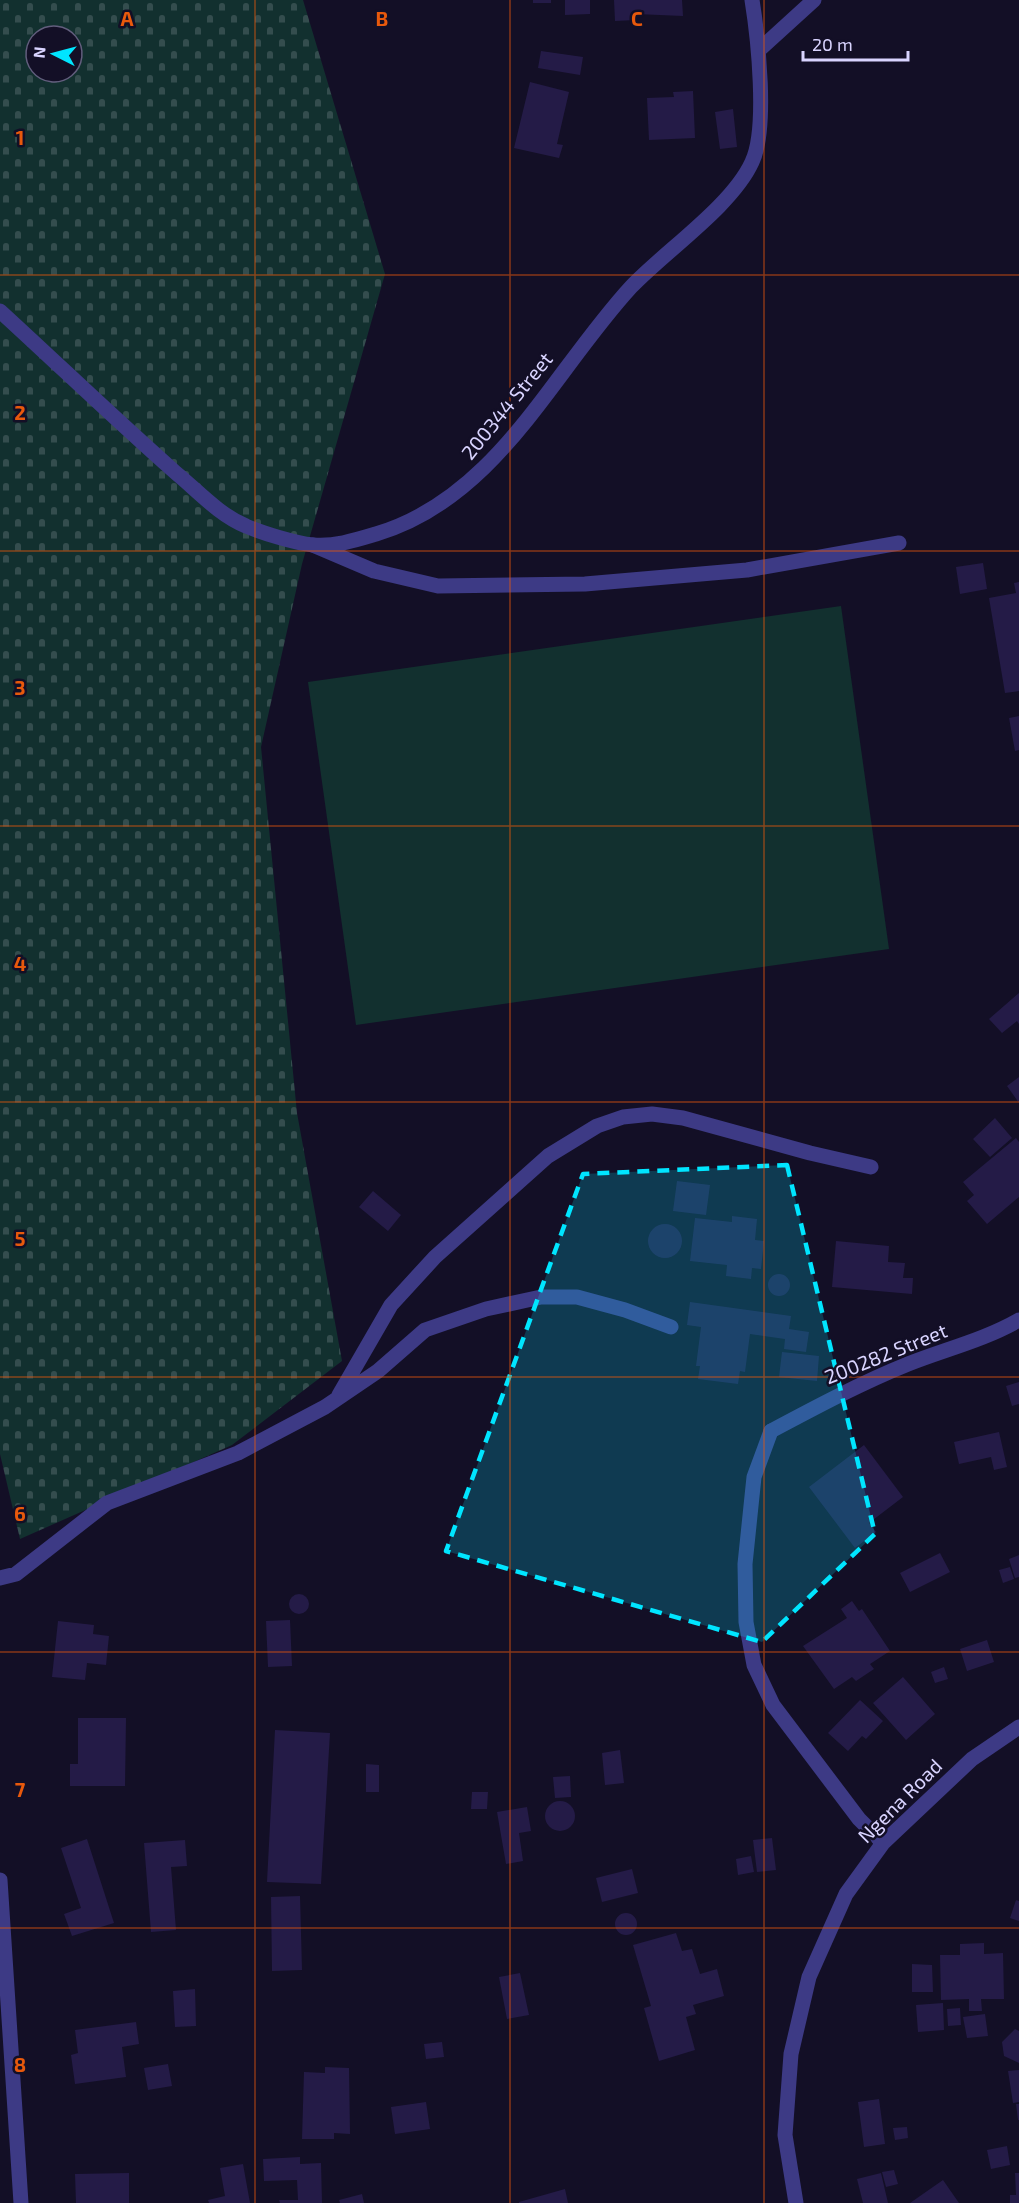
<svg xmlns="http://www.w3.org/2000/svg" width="1019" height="2203" font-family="'Exo 2',sans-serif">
<defs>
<pattern id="cemetery-stones" width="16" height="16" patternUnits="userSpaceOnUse" patternTransform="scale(1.5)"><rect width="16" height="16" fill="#12302f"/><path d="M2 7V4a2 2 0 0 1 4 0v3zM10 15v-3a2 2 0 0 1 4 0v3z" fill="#344d4e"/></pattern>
</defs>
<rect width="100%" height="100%" fill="#130f26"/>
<path fill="url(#cemetery-stones)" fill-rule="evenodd" d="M0 0H303L385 274 302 564 261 747 297 1113 342 1361 232 1445 20 1539 0 1454ZM36 36H72V72H36Z"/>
<path fill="#12302f" d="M841 606 889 949 356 1025 308 682Z"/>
<path fill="#241b47" d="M533 0H551V3H533Z
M565 0H590V14L565 15Z
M614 0H682L683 16 636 14V20L615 21Z
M541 51 583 57 580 75 538 68Z
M530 82 569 92 557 144 563 145 559 158 514 148Z
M693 91 695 138 649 140 647 98 674 97 673 92Z
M733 109 737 147 720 149 715 112Z
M983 563 987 589 960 594 956 567Z
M1019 582V691L1005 693 989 598 1016 593 1014 583Z
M1019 716V750L1015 751 1009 718Z
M1019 993V1024L1017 1021 1002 1033 989 1019Z
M1019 1077V1103L1007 1086Z
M995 1118 1012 1138 990 1157 973 1139Z
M1016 1138 1019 1142V1197L987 1224 967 1201 974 1195 963 1182Z
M677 1181 710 1185 706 1215 673 1211Z
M373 1191 401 1215 388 1231 359 1207Z
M732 1216 757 1219 755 1240 764 1241 761 1269 752 1268 751 1279 726 1276 727 1265 690 1261 695 1218 732 1222Z
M648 1241a17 17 0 1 1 34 0a17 17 0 1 1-34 0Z
M836 1241 889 1246 888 1262 905 1263 903 1278H913L912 1294 832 1287Z
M768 1285a11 11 0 1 1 22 0a11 11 0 1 1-22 0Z
M690 1302 791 1316 789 1329 809 1332 806 1352 784 1349 785 1339 750 1334 745 1372 740 1371 738 1384 698 1379 700 1366H696L701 1327 687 1325Z
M782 1352 819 1356 817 1381 779 1377Z
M1019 1382V1404L1012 1406 1006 1386Z
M999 1432 1007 1467 994 1470 991 1457 959 1464 954 1442Z
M864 1445 903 1497 869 1523 876 1532 855 1548 809 1487Z
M940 1553 950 1572 910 1592 900 1573Z
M1019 1555V1577L1015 1578 1009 1559Z
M1010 1567 1014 1579 1003 1583 999 1570Z
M289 1604a10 10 0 1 1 20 0a10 10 0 1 1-20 0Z
M852 1601 859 1611 862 1609 890 1651 870 1664 874 1669 856 1681 852 1677 834 1689 803 1646 847 1618 841 1609Z
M290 1620 292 1666 268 1667 266 1621Z
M58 1621 94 1625 93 1634 109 1636 106 1665 87 1663 85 1680 52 1677Z
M987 1640 994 1662 967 1671 960 1649Z
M944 1667 948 1679 935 1683 931 1672Z
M903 1677 935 1714 906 1740 873 1703Z
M860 1700 883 1721 866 1739 862 1736 848 1751 828 1733Z
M78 1718H126L125 1786H70V1764H78Z
M275 1730 330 1733 321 1884 267 1882Z
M620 1750 624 1783 605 1785 602 1753Z
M366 1764 379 1765V1792H366Z
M570 1776 571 1797 555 1798 553 1777Z
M472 1792H488L487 1809H471Z
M545 1816a15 15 0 1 1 30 0a15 15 0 1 1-30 0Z
M527 1807 531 1831 519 1833 523 1861 506 1864 497 1812Z
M772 1838 776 1870 757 1872 753 1840Z
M87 1839 114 1923 72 1936 64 1914 81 1908 61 1848Z
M185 1840 187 1866 171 1867 176 1930 151 1932 144 1843Z
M751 1856 754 1872 738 1875 736 1859Z
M632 1869 638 1893 602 1902 596 1878Z
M300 1896 302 1970 272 1971 271 1897Z
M1016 1900 1019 1901V1921L1010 1918Z
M615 1924a11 11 0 1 1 22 0a11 11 0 1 1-22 0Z
M676 1933 682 1951 692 1949 700 1974 717 1969 724 1996 693 2005 696 2014 686 2017 695 2050 659 2061 644 2008 651 2006 633 1945Z
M984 1943V1954L1003 1953 1004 1999H981L982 2011H969V1999L941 2000 940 1955H960V1944Z
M912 1964 932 1965 933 1992H912Z
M520 1973 529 2015 507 2019 499 1977Z
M195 1989 196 2026 175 2027 173 1991Z
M943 2003 944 2030 918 2032 916 2005Z
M960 2008 961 2025 948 2026 947 2009Z
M985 2014 988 2036 967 2038 963 2017Z
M136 2022 139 2044 122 2047 126 2077 75 2084 71 2055 78 2053 75 2030Z
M1015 2029 1019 2031V2063L1004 2056 1002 2042Z
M442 2042 444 2057 426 2059 424 2044Z
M168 2064 172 2086 148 2090 144 2068Z
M325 2067 349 2068 350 2134 334 2133V2139H302L304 2072 325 2073Z
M1019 2070V2102L1013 2103 1008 2071Z
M879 2099 885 2144 864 2147 858 2102Z
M426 2102 430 2129 395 2134 391 2107Z
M1016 2104H1019V2120H1018Z
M907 2127 908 2138 895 2140 893 2128Z
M1007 2146 1010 2165 991 2169 987 2150Z
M300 2157V2164L321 2163 322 2203H280L279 2200H298L297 2180 264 2181 263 2159Z
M243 2164 250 2203H209L208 2200 225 2196 220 2168Z
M894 2170 898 2184 886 2187 882 2172Z
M129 2173V2203H76L75 2174Z
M881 2173 888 2203H863L857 2179Z
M1015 2173H1019V2203H1010V2195H1016Z
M943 2180 959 2203H910Z
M565 2189 568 2203H519V2202Z
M362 2194 364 2203H340L339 2200Z"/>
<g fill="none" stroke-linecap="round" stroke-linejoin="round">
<path stroke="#3d3a85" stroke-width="15" d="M759 50 814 0
M313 545 374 571 438 586 585 584 747 570 899 543
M339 1395 391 1305 435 1257 548 1156 597 1126 623 1117 652 1114 683 1118 810 1153 871 1167
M771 1431C816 1407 861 1383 908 1364 946 1349 984 1340 1019 1320
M0 1578 16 1574 107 1503 238 1453 325 1407 378 1371 425 1330 486 1309 541 1297H577L625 1310 671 1327"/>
<path stroke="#3d3a85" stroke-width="15" d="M0 311C59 365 116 420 176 473 198 491 219 515 246 526 262 533 295 543 313 545 334 547 356 540 376 534 497 498 551 374 631 287 665 251 732 206 752 162 768 129 758 37 752 0
M771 1431 754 1477 745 1564 746 1622 754 1665 773 1705 859 1819 883 1843
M796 2203 785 2135 791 2054 809 1977 846 1894 883 1843 972 1759 1019 1727"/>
<path stroke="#3d3a85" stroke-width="15" d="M0 1880 21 2203"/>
</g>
<path fill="#00e5ff" fill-opacity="0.2" stroke="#00e5ff" stroke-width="4.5" stroke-dasharray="12 8" stroke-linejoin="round" d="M787 1165 875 1534 762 1642 446 1551 583 1174Z"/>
<path fill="none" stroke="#e8590c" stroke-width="1.5" stroke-opacity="0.55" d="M255 0V2203M510 0V2203M764 0V2203M0 275H1019M0 551H1019M0 826H1019M0 1102H1019M0 1377H1019M0 1652H1019M0 1928H1019"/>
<g text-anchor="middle" stroke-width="5" stroke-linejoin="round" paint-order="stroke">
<g font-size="20" fill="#d9d4ff" stroke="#130f26">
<text transform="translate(507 406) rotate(-51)" y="7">200344 Street</text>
<text transform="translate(886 1354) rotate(-22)" y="7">200282 Street</text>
<text transform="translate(900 1801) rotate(-45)" y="7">Ngena Road</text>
</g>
</g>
<g font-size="20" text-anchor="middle" font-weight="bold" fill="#e8590c" stroke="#130f26" stroke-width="5" stroke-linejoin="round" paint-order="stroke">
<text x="127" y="26">A</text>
<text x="382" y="26">B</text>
<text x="637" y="26">C</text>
<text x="20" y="145">1</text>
<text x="20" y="420">2</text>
<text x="20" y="695">3</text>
<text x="20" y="971">4</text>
<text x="20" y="1246">5</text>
<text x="20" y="1521">6</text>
<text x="20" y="1797">7</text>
<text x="20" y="2072">8</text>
</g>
<g transform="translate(54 54) rotate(276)"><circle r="28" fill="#130f26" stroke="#625e7d" stroke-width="1.5"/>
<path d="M0-4.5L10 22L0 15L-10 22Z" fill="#00e5ff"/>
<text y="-9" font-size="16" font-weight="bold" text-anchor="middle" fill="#d9d4ff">N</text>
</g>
<path d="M803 51v9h105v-9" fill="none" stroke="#d9d4ff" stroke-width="3"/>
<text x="812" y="51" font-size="18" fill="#d9d4ff" stroke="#130f26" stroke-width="4.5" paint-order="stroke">20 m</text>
</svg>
